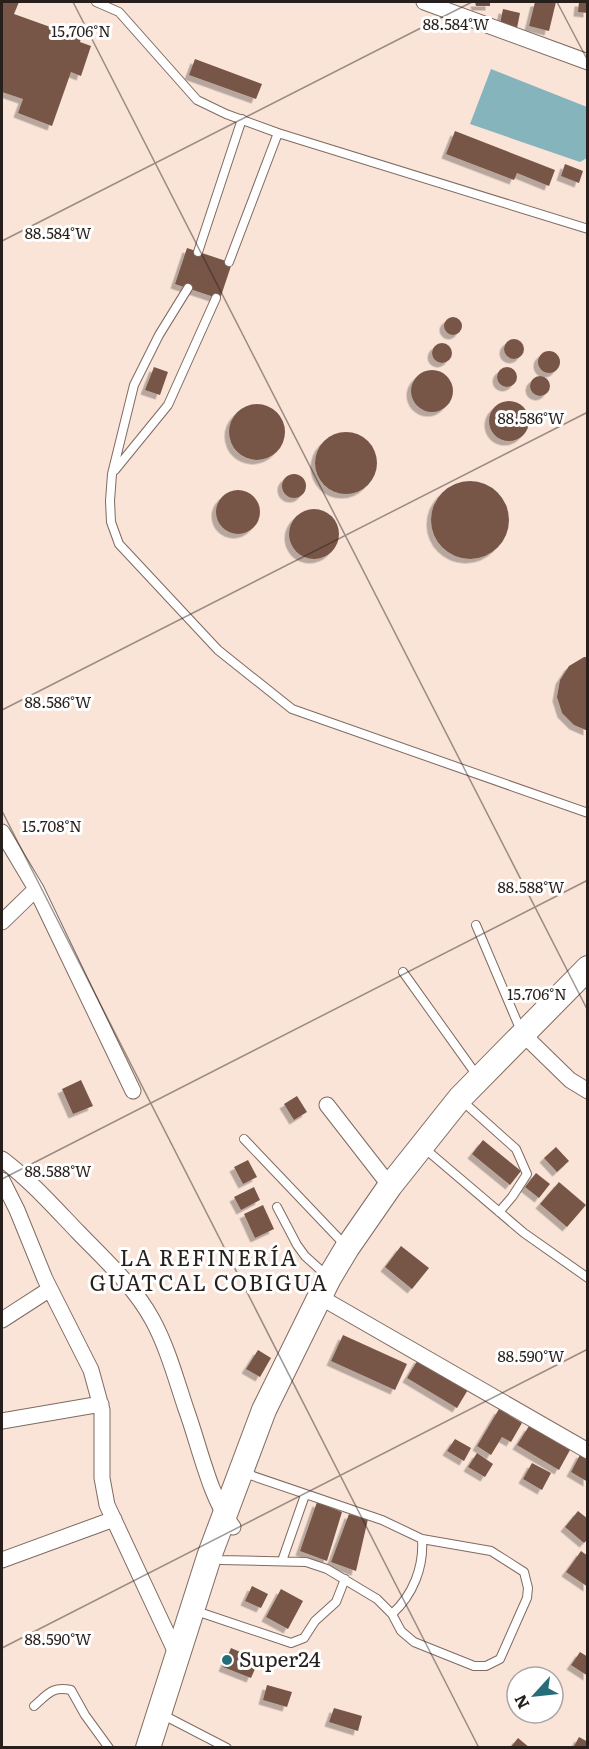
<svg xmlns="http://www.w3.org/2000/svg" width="589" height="1749" font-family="Literata,serif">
<defs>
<filter id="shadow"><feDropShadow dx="-4.5" dy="4.5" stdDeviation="0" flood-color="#0004"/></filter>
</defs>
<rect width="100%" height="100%" fill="#fae3d7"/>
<path fill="#86b4bc" d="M491 69 587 107V158L580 162 470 124Z"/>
<path fill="#785746" filter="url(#shadow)" d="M2 2H19L14 14 81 38 80 42 91 46 81 76 71 72 52 126 18 113 23 99 2 92Z
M475 2H490V6H476Z
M535 2H556L549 31 529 26Z
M579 2H588V13L578 12Z
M503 9 520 13 517 28 500 24Z
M195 59 262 84 256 99 189 75Z
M455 131 555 170 549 186 517 173 514 180 446 154Z
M565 164 583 171 579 183 561 176Z
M187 248 232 263 220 299 175 284Z
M444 326a9 9 0 1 1 18 0a9 9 0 1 1-18 0Z
M504 349a10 10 0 1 1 20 0a10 10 0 1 1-20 0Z
M432 353a10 10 0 1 1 20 0a10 10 0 1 1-20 0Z
M538 362a11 11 0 1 1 22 0a11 11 0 1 1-22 0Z
M497 377a10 10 0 1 1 20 0a10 10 0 1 1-20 0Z
M154 367 168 372 160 395 145 390Z
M411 391a21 21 0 1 1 42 0a21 21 0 1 1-42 0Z
M530 386a10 10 0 1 1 20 0a10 10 0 1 1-20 0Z
M489 421a20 20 0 1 1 40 0a20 20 0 1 1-40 0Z
M229 432a28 28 0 1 1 56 0a28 28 0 1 1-56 0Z
M315 463a31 31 0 1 1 62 0a31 31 0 1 1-62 0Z
M282 486a12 12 0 1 1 24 0a12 12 0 1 1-24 0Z
M431 520a39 39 0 1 1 78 0a39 39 0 1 1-78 0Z
M216 512a22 22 0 1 1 44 0a22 22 0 1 1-44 0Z
M289 534a25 25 0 1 1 50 0a25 25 0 1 1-50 0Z
M584 657H588V731L574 725 562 713 557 697 560 680 569 666Z
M81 1080 93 1106 73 1114 62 1089Z
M297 1096 307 1112 294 1120 284 1104Z
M483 1140 521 1171 510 1185 472 1154Z
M556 1147 569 1161 557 1172 544 1158Z
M248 1160 257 1177 243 1184 234 1167Z
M536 1173 550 1184 539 1198 525 1187Z
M559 1182 586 1205 567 1227 540 1204Z
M254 1187 260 1200 241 1210 234 1197Z
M263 1205 274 1229 255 1238 244 1214Z
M401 1246 429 1268 412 1289 385 1267Z
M343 1335 407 1364 395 1390 331 1361Z
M258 1350 271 1358 260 1377 246 1369Z
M419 1358 469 1388 457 1408 407 1378Z
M499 1409 522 1423 511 1442 502 1437 491 1455 477 1446Z
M529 1426 570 1450 559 1470 517 1445Z
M455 1439 471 1448 464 1461 447 1451Z
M477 1453 493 1464 485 1477 468 1467Z
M581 1453 588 1457V1482L571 1472Z
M532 1463 551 1473 542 1490 523 1479Z
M317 1502 342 1512 327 1561 300 1551Z
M578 1511 588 1519V1539L584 1543 565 1527Z
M349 1514 368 1519 356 1571 331 1562Z
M581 1551 588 1556V1587L566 1572Z
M252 1586 268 1594 261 1608 245 1601Z
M281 1589 303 1601 288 1629 266 1617Z
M231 1648 259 1660 251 1678 223 1667Z
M580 1652 588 1657V1676L571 1665Z
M267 1685 292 1692 287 1707 263 1700Z
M334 1708 362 1716 358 1731 329 1722Z
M579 1737 588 1742 587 1748H573Z
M518 1738 530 1748H510Z"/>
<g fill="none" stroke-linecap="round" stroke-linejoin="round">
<defs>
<path id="lane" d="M96 2 119 12 197 100 226 114 278 133 588 229
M198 252 242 119
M229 262 278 133
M188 288 159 335 134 385 112 474 110 501 111 522 119 544 218 650 292 709 588 813
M115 470 168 405 216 298
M476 925 521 1031
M403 972 478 1077
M469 1107 516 1149 527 1174 512 1197 499 1212
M244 1139 344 1244
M430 1153 524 1233 588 1278
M277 1207 297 1245 305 1256 326 1275
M244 1473 382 1520 422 1539C424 1567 413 1595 392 1614
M213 1556 221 1560 306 1562 327 1569 377 1599 392 1614 401 1631 414 1642 474 1666H486L500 1659 527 1598 528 1588 524 1572 491 1551 422 1539
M282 1561 305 1495
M196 1611 291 1643 304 1638 315 1621 336 1602 345 1579
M34 1706C48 1694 52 1686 71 1690L85 1715 109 1748
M169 1718 227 1748"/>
<path id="street" d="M424 2 588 62
M2 832 36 889 133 1091
M2 922 36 889
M531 1042 570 1080 588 1091
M327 1105 390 1186
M2 1159C30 1180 53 1206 78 1232 104 1259 134 1286 152 1319 167 1346 176 1379 186 1409 199 1444 210 1499 233 1527
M2 1180 17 1210 45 1279 91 1370 102 1410V1478L107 1505 178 1657
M320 1297 588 1451
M2 1320 50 1289
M2 1421 101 1404
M2 1560 114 1519"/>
<path id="primary" d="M148 1748 210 1554 264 1410 329 1278 347 1248 390 1186 460 1098 588 968"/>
</defs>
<use href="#lane" stroke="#7f6b61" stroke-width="10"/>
<use href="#street" stroke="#7f6b61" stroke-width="17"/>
<use href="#primary" stroke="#7f6b61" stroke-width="26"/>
<use href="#lane" stroke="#fff" stroke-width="8"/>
<use href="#street" stroke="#fff" stroke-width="15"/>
<use href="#primary" stroke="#fff" stroke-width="24"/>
</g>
<path fill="none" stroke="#271f1b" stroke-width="1.5" stroke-opacity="0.45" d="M73 2 588 1011M557 2 588 61M2 241 472 2M2 710 588 412M2 811 479 1748M2 1179 588 880M2 1648 588 1349"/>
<circle fill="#256e79" stroke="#fff" stroke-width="2" cx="227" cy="1660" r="6"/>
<g text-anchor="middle" stroke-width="6" stroke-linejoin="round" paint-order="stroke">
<g font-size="21" fill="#271f1b" stroke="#fff" text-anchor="start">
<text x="239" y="1667">Super24</text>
</g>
<g font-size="22" letter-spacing="1.5" fill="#271f1b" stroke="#fff">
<text x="209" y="1266">LA REFINERÍA<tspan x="209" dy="25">GUATCAL COBIGUA</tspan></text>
</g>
</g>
<g font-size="15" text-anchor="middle" fill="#271f1b" stroke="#fff" stroke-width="6" stroke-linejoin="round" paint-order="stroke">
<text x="456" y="30">88.584°W</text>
<text x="81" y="37">15.706°N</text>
<text x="58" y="239">88.584°W</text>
<text x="531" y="424">88.586°W</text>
<text x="58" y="708">88.586°W</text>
<text x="52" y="832">15.708°N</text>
<text x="531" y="893">88.588°W</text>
<text x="537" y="1000">15.706°N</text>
<text x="58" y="1177">88.588°W</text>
<text x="531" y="1362">88.590°W</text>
<text x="58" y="1645">88.590°W</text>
</g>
<rect width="589" height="1749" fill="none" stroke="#271f1b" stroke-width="6"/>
<g transform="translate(535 1695) rotate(243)"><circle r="28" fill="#ffffff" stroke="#a9a5a4" stroke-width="1.5"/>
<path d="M0-4.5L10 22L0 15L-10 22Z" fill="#256e79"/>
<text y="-9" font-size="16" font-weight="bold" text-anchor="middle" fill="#271f1b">N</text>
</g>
</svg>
